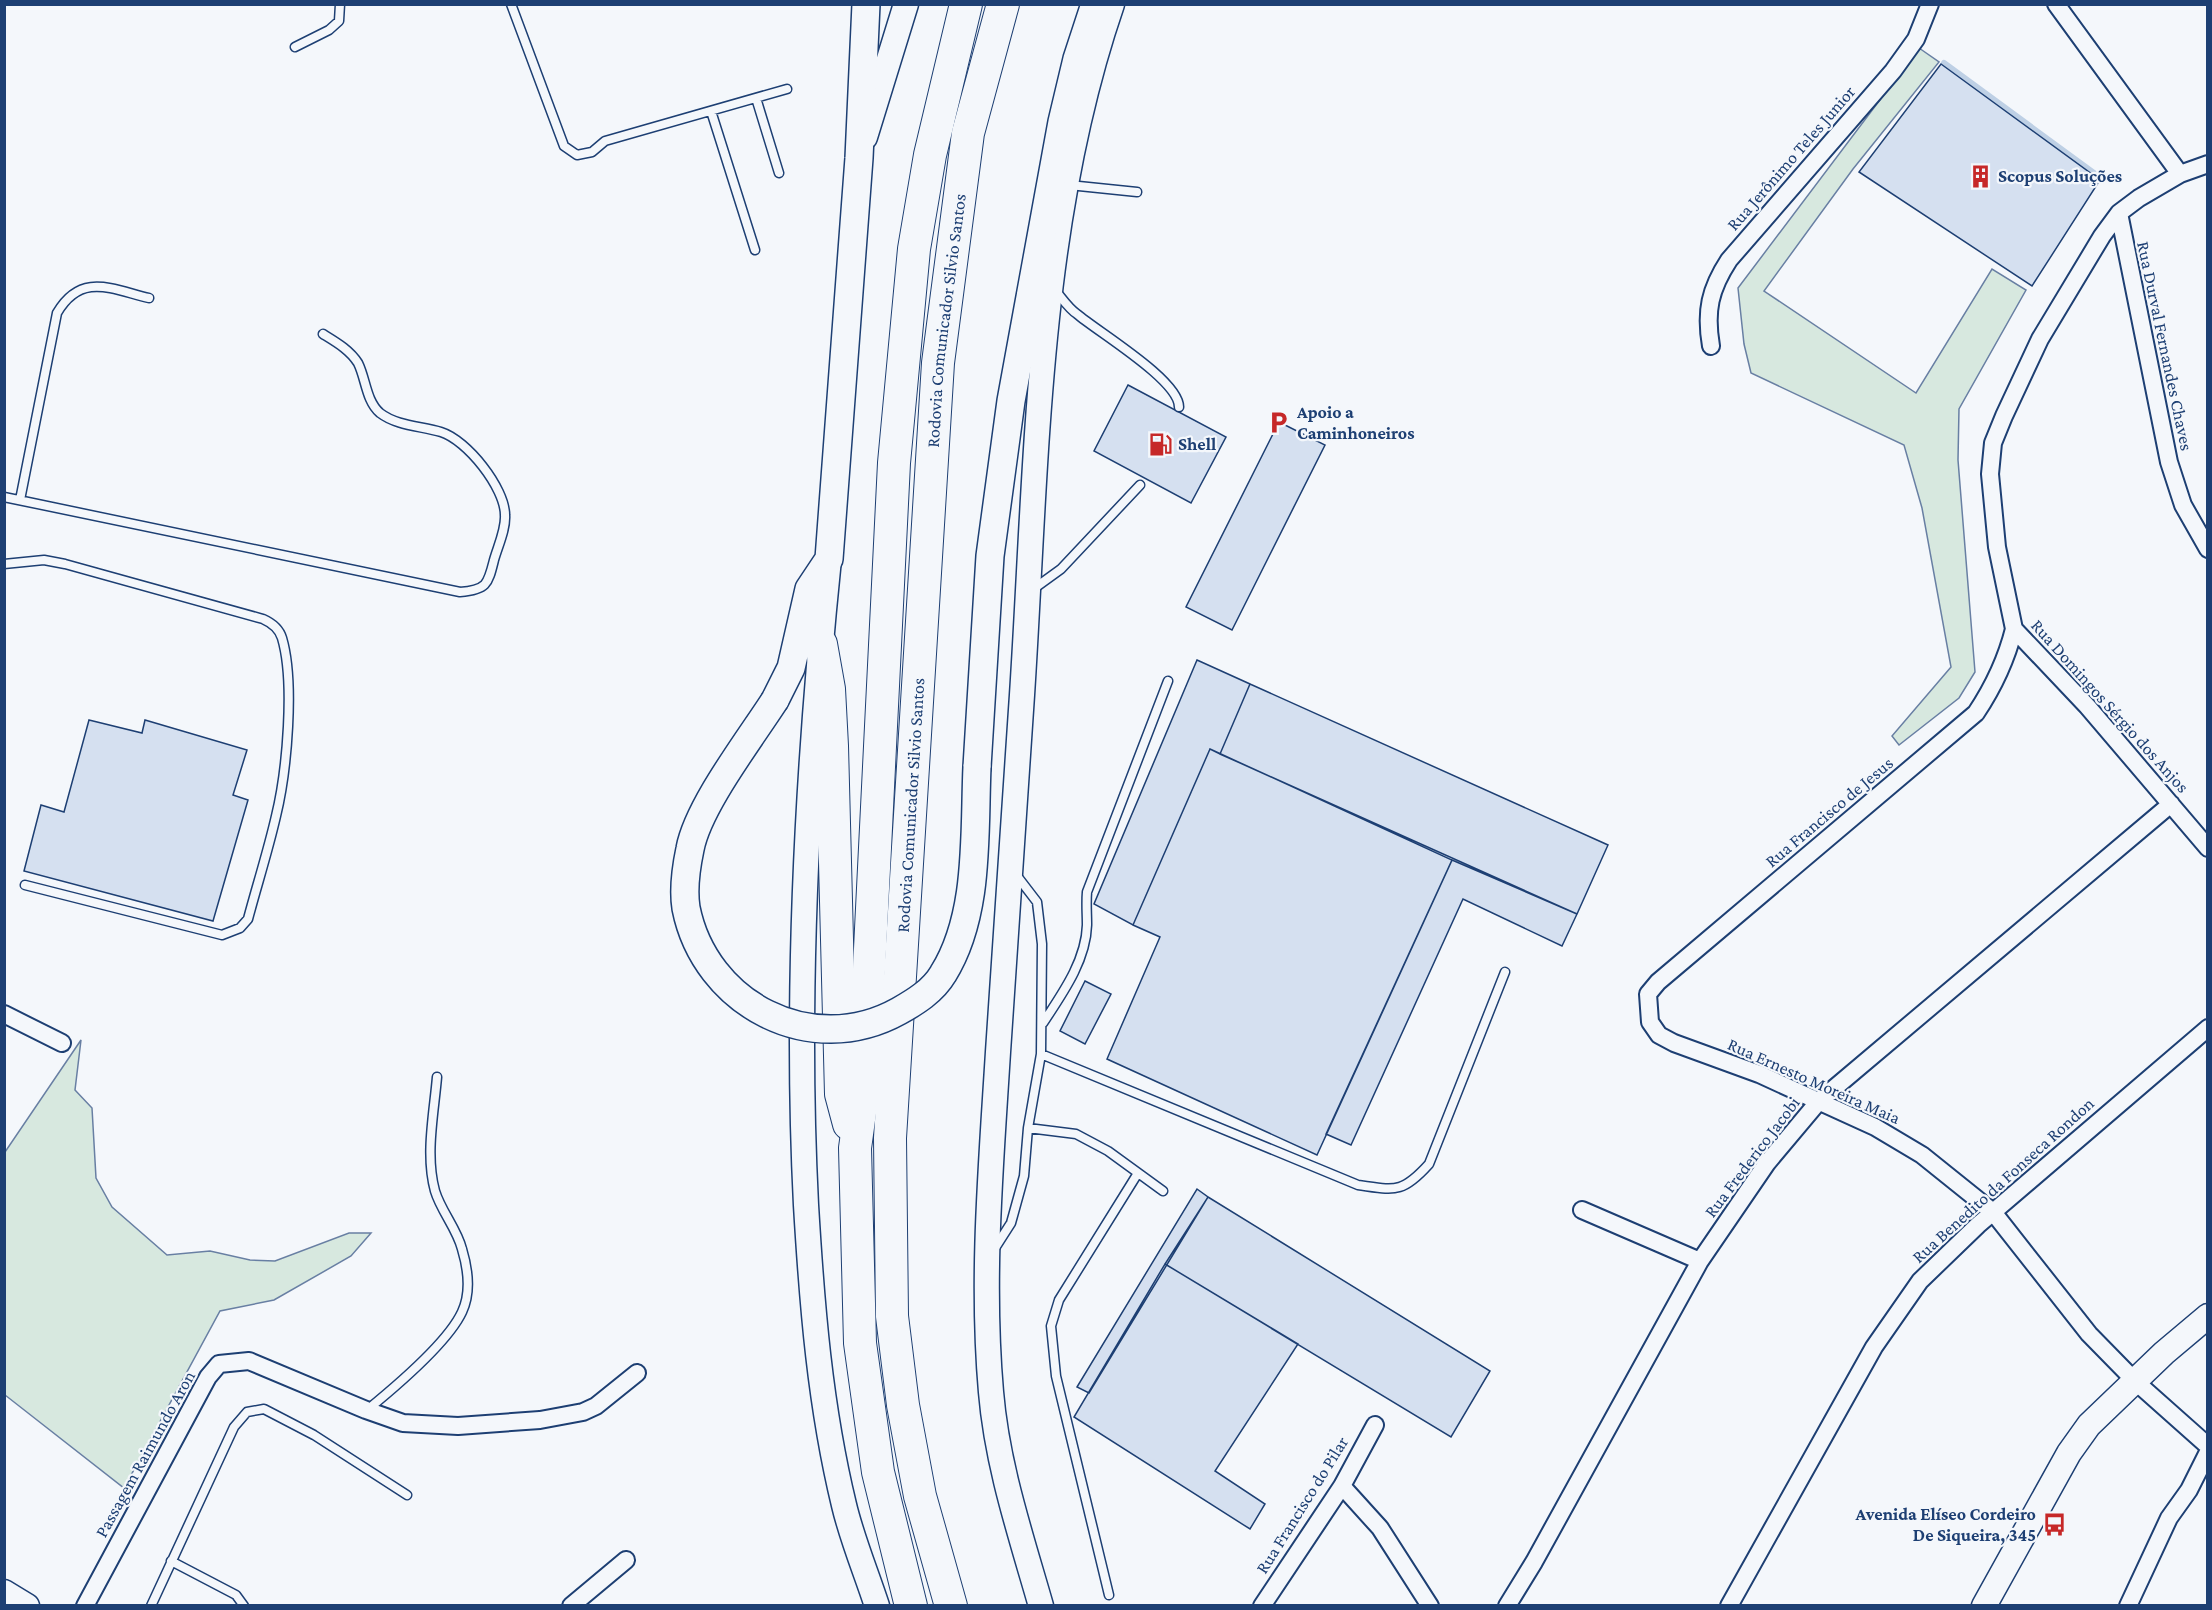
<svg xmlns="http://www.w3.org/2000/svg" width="2212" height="1610" font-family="'Crimson Pro',serif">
<rect width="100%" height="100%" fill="#f4f7fb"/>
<path fill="#d7e8df" stroke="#687fa3" stroke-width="1.5" d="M1919 48 1939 62 1853 169 1764 291 1916 393 1992 269 2026 290 1959 409 1958 460 1975 672 1959 698 1899 745 1892 736 1951 667 1922 508 1904 445 1751 373 1744 344 1738 288Z
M81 1040 75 1090 92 1108 96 1178 112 1207 167 1255 210 1251 250 1260 275 1261 349 1233H371L351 1256 274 1300 220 1311 124 1488 5 1395V1152Z"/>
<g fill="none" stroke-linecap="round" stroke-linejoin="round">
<path stroke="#bed0e5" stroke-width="6" d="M1944 63 2102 179"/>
</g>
<path fill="#d5e0f0" stroke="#1d3f73" stroke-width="1.5" d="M1941 64 2100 180 2032 286 1859 172Z
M1128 385 1226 437 1191 503 1094 451Z
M1279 422 1325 445 1232 630 1186 607Z
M1197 660 1250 684 1220 754 1210 749 1133 925 1094 904Z
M1250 684 1608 845 1577 914 1220 754Z
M89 720 142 733 145 720 247 750 233 795 248 800 213 921 24 871 41 805 64 812Z
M1210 749 1452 860 1317 1155 1107 1059 1160 937 1133 925Z
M1452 860 1577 914 1562 946 1463 899 1351 1145 1326 1134Z
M1085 981 1111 994 1085 1044 1060 1031Z
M1197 1189 1208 1197 1089 1393 1077 1387Z
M1208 1197 1490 1371 1451 1437 1165 1264Z
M1165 1264 1298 1344 1215 1471 1265 1504 1250 1529 1074 1417Z"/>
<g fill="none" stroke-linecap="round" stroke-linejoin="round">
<defs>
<path id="service" d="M511 4 564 146 577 155 592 152 605 141 787 89
M295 47 329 30 339 21 340 4
M756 98 779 173
M711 111 755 250
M1069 185 1137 192
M1055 290C1062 298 1068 308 1077 314 1098 332 1179 380 1179 407
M4 497 460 592C487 590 488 584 494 560 498 546 506 529 505 515 505 488 467 440 441 432 421 426 397 426 380 413 366 401 366 379 358 363 350 350 336 342 323 334
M20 500 57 313C81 272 111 289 149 298
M4 564 44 560 65 564 263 619C272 623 279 628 282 638 295 682 287 771 276 816 268 851 257 885 248 919L240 928 222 935 25 885
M1032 590 1061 569 1140 485
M1043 1023C1062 994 1086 961 1087 925 1087 914 1086 903 1087 892L1168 681
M1041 1054 1358 1185C1395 1190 1402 1194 1429 1164L1505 972
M1028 1128 1076 1134 1108 1151 1163 1191
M995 1248 1011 1223 1024 1176 1028 1128 1041 1054 1042 944 1037 902 1014 872
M367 1410C394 1388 447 1344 462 1312 471 1293 468 1269 462 1249 457 1229 441 1211 435 1191 425 1155 434 1113 437 1077
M171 1561 236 1595 244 1606
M1109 1595 1056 1376 1051 1326 1059 1300 1138 1173
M151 1606 234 1427 247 1412 264 1409 314 1435 407 1495"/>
<path id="minor" d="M2056 4 2180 174
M2208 164 2180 174 2139 198 2119 213 2102 236 2040 339 2004 416 1993 443 1990 474 1997 547 2014 629 2087 706 2208 848
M2119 213 2169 462 2183 505 2208 549
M1711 346C1705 311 1710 289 1729 260L1893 71 1916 39 1930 4
M2014 629C2006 661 1994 686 1976 713L1658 982 1648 994 1650 1022 1659 1035 1674 1043 1759 1074 1875 1127 1922 1155 1993 1212 2089 1334 2136 1382 2208 1446
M4 1014 62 1043
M1582 1210 1700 1261
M1342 1486 1380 1528 1430 1606
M85 1606 208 1377 219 1364 249 1361 366 1410 403 1423 458 1426 540 1420 583 1412 596 1406 637 1373
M571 1606 626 1560
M1262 1606 1342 1486 1375 1425
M1507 1606 1534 1562 1700 1261 1767 1163 1819 1101 2171 804
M1729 1606 1874 1347 1920 1281 1978 1225 2208 1028
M2128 1606 2169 1518 2189 1490 2208 1452"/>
<path id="secondary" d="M865 137 906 4
M829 559C807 773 795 990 806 1205 812 1306 820 1406 844 1505 852 1539 866 1572 877 1606
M4 1592 27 1606
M1041 1606C1021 1536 997 1465 991 1392 981 1279 991 1165 998 1052 1006 933 1014 814 1022 695 1037 465 1036 225 1112 4
M1984 1606 2069 1453 2089 1425 2164 1353 2208 1316"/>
<path id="primary" d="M775 700 791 668 809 589 829 559 859 158 866 4
M977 767 990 556 1011 401 1062 122 1077 59 1095 4"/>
<g id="motorway">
<path d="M821 644 829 689 832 746 841 1094 849 1124"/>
<path d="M911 1606 878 1472 860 1343 855 1148 863 1091 894 463 914 249 930 155 966 4"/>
<path id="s1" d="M951 1606 920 1496 903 1405 892 1316 890 1138 938 363 968 133 1003 4"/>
</g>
</defs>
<use href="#service" stroke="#1d3f73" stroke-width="11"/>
<use href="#minor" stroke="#1d3f73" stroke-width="20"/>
<use href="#secondary" stroke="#1d3f73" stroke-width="27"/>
<use href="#primary" stroke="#1d3f73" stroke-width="30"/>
<use href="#motorway" stroke="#1d3f73" stroke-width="34"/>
<use href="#service" stroke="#f4f7fb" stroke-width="8"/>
<use href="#minor" stroke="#f4f7fb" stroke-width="16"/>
<use href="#secondary" stroke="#f4f7fb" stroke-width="24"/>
<use href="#primary" stroke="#f4f7fb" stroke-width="27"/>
<use href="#motorway" stroke="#f4f7fb" stroke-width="32"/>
<defs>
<path id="primary-bridge" d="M775 700C750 739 698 806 690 849 686 868 683 889 686 908 705 1004 811 1060 899 1011 915 1002 933 991 943 974 980 915 974 834 977 767"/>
</defs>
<use href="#primary-bridge" stroke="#1d3f73" stroke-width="30" stroke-linecap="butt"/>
<use href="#primary-bridge" stroke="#f4f7fb" stroke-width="27"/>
</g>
<defs>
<symbol id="building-bare" viewBox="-9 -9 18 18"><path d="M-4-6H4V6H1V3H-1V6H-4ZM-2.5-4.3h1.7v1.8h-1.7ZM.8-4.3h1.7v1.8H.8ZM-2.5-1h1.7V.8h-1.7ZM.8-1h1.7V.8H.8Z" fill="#c62828" stroke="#f4f7fb" stroke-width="2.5" paint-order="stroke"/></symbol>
<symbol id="parking-bare" viewBox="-9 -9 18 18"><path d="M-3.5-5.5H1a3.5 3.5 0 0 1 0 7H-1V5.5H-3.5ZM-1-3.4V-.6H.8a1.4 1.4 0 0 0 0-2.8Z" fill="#c62828" stroke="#f4f7fb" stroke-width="2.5" paint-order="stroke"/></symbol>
<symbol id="fuel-bare" viewBox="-9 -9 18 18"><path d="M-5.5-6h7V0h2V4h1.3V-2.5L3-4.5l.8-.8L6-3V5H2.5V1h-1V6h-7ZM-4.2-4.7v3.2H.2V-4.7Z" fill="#c62828" stroke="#f4f7fb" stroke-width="2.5" paint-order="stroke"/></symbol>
<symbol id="bus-bare" viewBox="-9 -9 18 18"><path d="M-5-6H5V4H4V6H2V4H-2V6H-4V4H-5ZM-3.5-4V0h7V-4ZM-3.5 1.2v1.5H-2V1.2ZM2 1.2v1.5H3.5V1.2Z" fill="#c62828" stroke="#f4f7fb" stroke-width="2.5" paint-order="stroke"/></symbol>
</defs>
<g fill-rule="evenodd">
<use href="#building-bare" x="1964" y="160" width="33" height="33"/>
<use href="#parking-bare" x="1262" y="406" width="33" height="33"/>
<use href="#fuel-bare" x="1144" y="428" width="33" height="33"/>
<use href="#bus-bare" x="2038" y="1508" width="33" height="33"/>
</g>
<g text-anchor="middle" stroke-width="4.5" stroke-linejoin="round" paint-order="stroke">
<g font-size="18" fill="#1d3f73" stroke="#f4f7fb">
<text transform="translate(1791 158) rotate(-49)" y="6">Rua Jerônimo Teles Junior</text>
<text dy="6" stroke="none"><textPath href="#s1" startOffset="1294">Rodovia Comunicador Silvio Santos</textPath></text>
<text transform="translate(2165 346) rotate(78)" y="6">Rua Durval Fernandes Chaves</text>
<text transform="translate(2110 706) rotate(48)" y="6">Rua Domingos Sérgio dos Anjos</text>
<text dy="6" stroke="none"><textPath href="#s1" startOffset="808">Rodovia Comunicador Silvio Santos</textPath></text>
<text transform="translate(1829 812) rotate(-40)" y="6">Rua Francisco de Jesus</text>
<text transform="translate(1814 1081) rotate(24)" y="6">Rua Ernesto Moreira Maia</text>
<text transform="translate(1752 1157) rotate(-53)" y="6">Rua Frederico Jacobi</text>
<text transform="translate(2003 1180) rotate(-42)" y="6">Rua Benedito da Fonseca Rondon</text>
<text transform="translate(145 1454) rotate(-61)" y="6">Passagem Raimundo Aron</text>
<text transform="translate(1302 1505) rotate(-58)" y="6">Rua Francisco do Pilar</text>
</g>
<g font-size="18" font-weight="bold" fill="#1d3f73" stroke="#f4f7fb" text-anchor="start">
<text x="1998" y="182">Scopus Soluções</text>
<text x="1297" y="418">Apoio a<tspan x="1297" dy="21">Caminhoneiros</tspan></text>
<text x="1178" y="450">Shell</text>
<text x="2036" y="1520" text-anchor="end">Avenida Elíseo Cordeiro<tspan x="2036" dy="21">De Siqueira, 345</tspan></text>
</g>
</g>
<rect width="2212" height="1610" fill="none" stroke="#1d3f73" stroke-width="12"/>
</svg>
